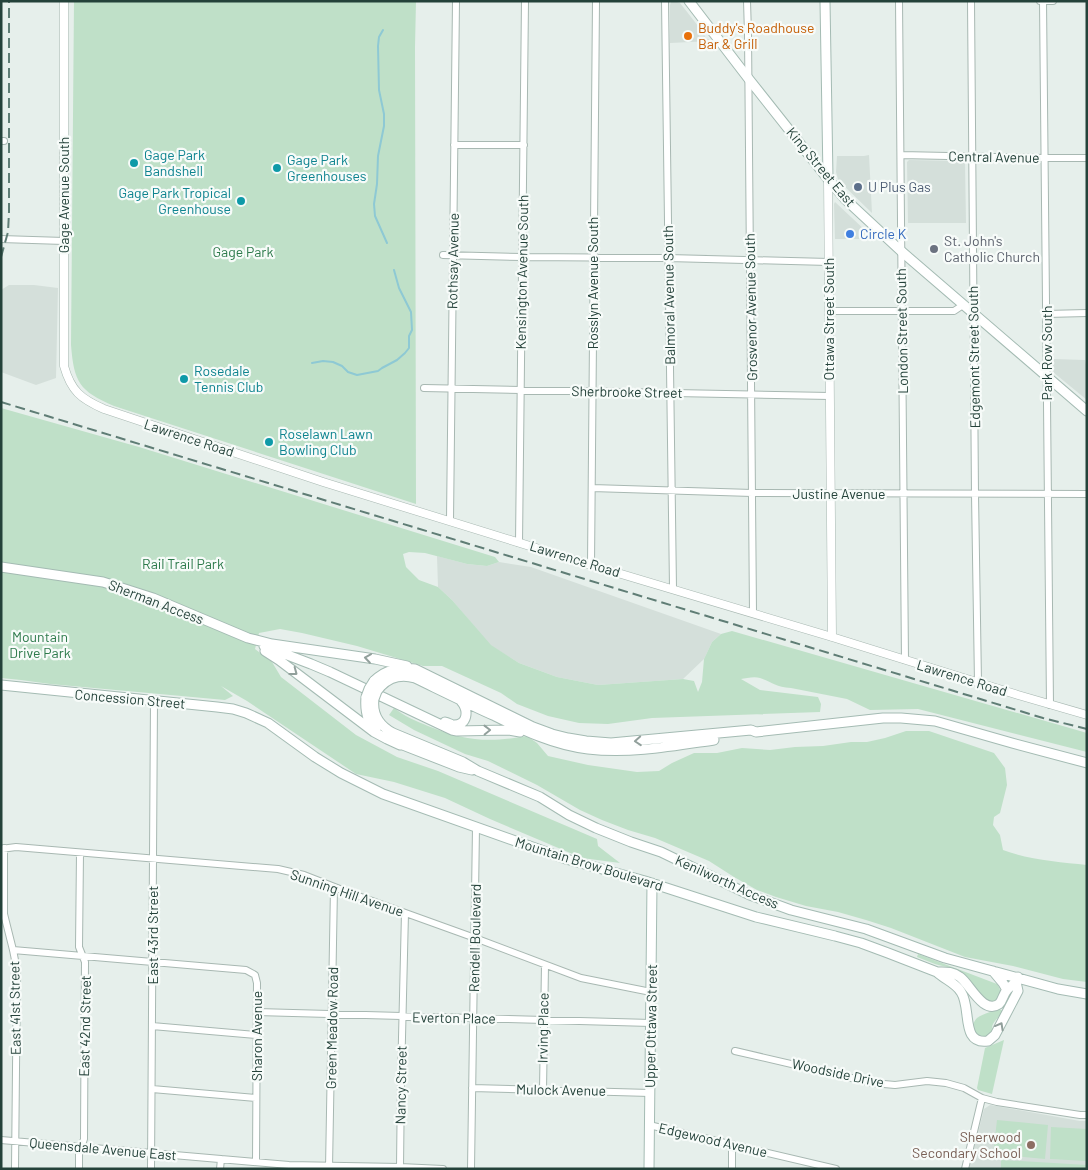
<svg xmlns="http://www.w3.org/2000/svg" width="1088" height="1170" font-family="Barlow,sans-serif">
<rect width="100%" height="100%" fill="#e6efeb"/>
<path fill="#d4dfda" d="M674 1 680 3 702 31 706 38 712 41 670 43V5L671 2Z
M869 155 872 213 840 182 838 179 836 172 837 156H864Z
M909 160 963 161 965 162 966 223H908L907 162Z
M835 202 867 232V239H835L834 204Z
M9 285H34L58 288 56 378 36 385 1 372V290Z
M1053 359 1085 360 1087 369V400L1053 372Z
M437 556 467 564 487 566 499 562 531 567 721 634 712 642 704 659 683 679 598 685 557 677 519 663 490 645 452 600 438 587Z
M990 1105 1080 1121H1087V1169H969L984 1109Z"/>
<path fill="#bfe0c8" d="M74 1H416L415 47 416 504 114 406C79 391 74 382 71 345Z
M1 408 139 447 495 557 499 562 487 566 467 564 425 553 409 552 403 554 406 567 419 580 438 587 452 600 491 645 519 663 557 677 598 685 683 679 694 681 698 692 702 682 704 659 712 642 721 634 732 631 1087 733V752L918 709 870 710 847 699 791 688C775 687 773 682 760 678 755 676 746 678 741 679L760 690 818 697 821 704 820 712 652 718 608 724 579 723 548 716 517 704 501 693 442 666H423L357 646 302 633 280 629 259 633 255 649 272 662 281 677 356 735 397 757 438 771 597 839 598 846 620 863 582 858 490 819 445 798 394 782 356 774 247 701 221 686 233 696 225 700 50 684 21 680 1 678Z
M394 708C404 716 416 721 428 726 465 741 488 743 527 736L537 743 548 756 588 765 637 772 659 771 672 763 694 753H717L742 748 770 750 795 747 823 746 851 742H867L885 738 906 731H929L994 753 1005 768 1007 785 1000 813 994 817 993 825 1000 835 1003 850C1029 860 1059 862 1087 865V982L1063 979 1013 966 965 957 891 928 866 920 838 912 806 906 776 897 757 890 734 877 709 861 655 838 628 830 602 820 580 810 537 785 488 761 465 754 414 730 389 715Z
M918 954 997 984C1004 992 999 1005 988 1000 980 997 970 979 961 972 953 967 944 967 935 964 929 962 923 959 917 957Z
M999 1009 1003 1011C1000 1016 996 1019 993 1024 991 1028 993 1032 989 1035 979 1043 967 1027 977 1018 984 1013 992 1012 999 1009Z
M1004 1040 992 1094 978 1090 977 1088 985 1048Z
M997 1120 1048 1125 1045 1159 993 1154Z
M1051 1127 1087 1129V1161L1050 1159Z
M1001 1160 1087 1165V1169H1001Z"/>
<g fill="none" stroke-linecap="round" stroke-linejoin="round">
<path stroke="#8ec9d4" stroke-width="2" d="M383 30 379 37 378 46 379 90 384 114V126L378 156 377 184 374 204 375 216 387 243
M312 363 323 361 333 362 342 366 348 372 357 375 378 371 382 368 397 360 405 353 409 348V336L412 330 411 312 399 288 394 270"/>
<defs>
<path id="minor" d="M665 1 673 588
M747 1 748 34 753 613
M899 1 905 660
M971 1 975 494 978 682
M1040 1H1053
M1043 1C1046 236 1047 470 1050 705
M1 141H4
M454 145H524
M901 155 1045 158H1087
M1 239 64 241
M443 255 522 257 668 258 829 262
M829 311H954L963 305
M1046 314 1087 313
M424 388 830 396
M592 488 752 493 1087 494
M450 520 456 1
M519 543 525 1
M591 565 596 1
M4 848V914L13 950 17 970 15 1169
M1 849 16 847 278 869 304 875 350 893 475 938 581 978 651 992
M13 950 246 970 255 975 257 983 256 1162
M257 1012 651 1023
M152 1026 256 1035
M735 1051 873 1083 895 1085 927 1081 946 1083 964 1088 982 1098 997 1102 1080 1115H1087
M472 1088 650 1093
M152 1089 256 1098
M543 1090 545 965
M649 1125 836 1169
M1 1140 289 1165 400 1167 443 1169
M400 1167 401 1079 405 913
M329 1168 334 887
M79 1169V1153L84 1139 85 962 79 947 80 853
M151 1169 154 701
M220 1169 221 1159
M471 1169 476 827
M732 1169V1144
M965 1169 982 1098"/>
<path id="tertiary" d="M64 1V366C71 391 81 399 104 409L323 482 591 565 832 637 1018 695 1087 715
M828 179 832 637"/>
<path id="secondary" d="M689 1 748 78 828 179 845 199 901 251 1087 411
M825 1 828 178
M1 567 103 582 153 598 248 638 272 644 375 659 407 666
M264 646 311 664 330 672 452 730 457 731 508 730 520 732
M265 651 279 660 374 732 387 739 400 745
M374 681C386 669 399 667 415 669L533 727 552 734 568 738 586 741 611 743 751 730 756 732 883 718H901L935 721 1012 743 1087 763
M1 685 217 707 233 709 246 713 268 723 315 757 341 773 383 794 566 859 645 881 756 917 835 936 861 943 888 953 937 972C944 979 956 983 961 992 972 1008 960 1045 988 1041L995 1035 1018 991 1016 982 1018 977
M381 686C391 676 402 674 415 678 442 691 468 704 495 716 525 731 554 745 588 749 630 754 673 746 714 740
M366 697C365 709 367 722 376 730
M374 699C372 714 380 726 393 733L463 762 478 771 540 797 569 815 596 828 631 842 661 852 750 895 791 910 866 929 945 958 1058 989 1087 994
M445 722C446 722 452 725 453 725 468 726 469 710 461 701
M395 742 459 767 472 770
M993 971 1003 983 1007 990
M937 972C945 972 952 971 960 977 970 984 983 1015 999 1004 1003 1000 1003 994 1007 990 1009 987 1013 985 1016 982
M649 1169 652 883"/>
</defs>
<use href="#minor" stroke="#a8b8b2" stroke-width="8"/>
<use href="#tertiary" stroke="#a8b8b2" stroke-width="9"/>
<use href="#secondary" stroke="#a4bbb3" stroke-width="11"/>
<use href="#minor" stroke="#fff" stroke-width="6"/>
<use href="#tertiary" stroke="#fff" stroke-width="8"/>
<use href="#secondary" stroke="#fff" stroke-width="9"/>
<path stroke="#5f7d75" stroke-width="2" stroke-dasharray="10 5" stroke-linecap="butt" d="M1 257 8 232 9 212V1
M1 402 944 688 1043 718 1087 729"/>
<defs>
<path id="secondary-bridge" d="M366 697 369 689 374 681
M374 699 377 691 381 686"/>
</defs>
<use href="#secondary-bridge" stroke="#a4bbb3" stroke-width="11" stroke-linecap="butt"/>
<use href="#secondary-bridge" stroke="#fff" stroke-width="9"/>
</g>
<defs><path id="oneway-chevron" d="M-2-3.5L2.5 0L-2 3.5" fill="none" stroke-width="1.6" stroke-linecap="round" stroke-linejoin="round" transform="scale(1.25)"/></defs>
<g stroke="#92a09c">
<use href="#oneway-chevron" transform="translate(368 658) rotate(-172)"/>
<use href="#oneway-chevron" transform="translate(294 672) rotate(37)"/>
<use href="#oneway-chevron" transform="translate(487 730) rotate(-1)"/>
<use href="#oneway-chevron" transform="translate(638 741) rotate(176)"/>
<use href="#oneway-chevron" transform="translate(1000 1026) rotate(-61)"/>
</g>
<circle fill="#e8710a" stroke="#f7fbf9" stroke-width="2" cx="688" cy="36" r="5"/>
<g fill="#0f9aa8" stroke="#f7fbf9" stroke-width="2">
<circle cx="134" cy="163" r="5"/>
<circle cx="277" cy="168" r="5"/>
<circle cx="241" cy="201" r="5"/>
<circle cx="184" cy="379" r="5"/>
<circle cx="269" cy="442" r="5"/>
</g>
<circle fill="#5c6f8a" stroke="#f7fbf9" stroke-width="2" cx="858" cy="187" r="5"/>
<circle fill="#3f7fe0" stroke="#f7fbf9" stroke-width="2" cx="850" cy="234" r="5"/>
<circle fill="#6b7280" stroke="#f7fbf9" stroke-width="2" cx="934" cy="249" r="5"/>
<circle fill="#8d6e63" stroke="#f7fbf9" stroke-width="2" cx="1031" cy="1145" r="5"/>
<g text-anchor="middle" stroke-width="4.5" stroke-linejoin="round" paint-order="stroke">
<g font-size="14" fill="#c56008" stroke="#f7fbf9" text-anchor="start">
<text x="698" y="33">Buddy's Roadhouse<tspan x="698" dy="16">Bar &amp; Grill</tspan></text>
</g>
<g font-size="14" fill="#0d838f" stroke="#f7fbf9" text-anchor="start">
<text x="144" y="160">Gage Park<tspan x="144" dy="16">Bandshell</tspan></text>
<text x="287" y="165">Gage Park<tspan x="287" dy="16">Greenhouses</tspan></text>
<text x="231" y="198" text-anchor="end">Gage Park Tropical<tspan x="231" dy="16">Greenhouse</tspan></text>
<text x="194" y="376">Rosedale<tspan x="194" dy="16">Tennis Club</tspan></text>
<text x="279" y="439">Roselawn Lawn<tspan x="279" dy="16">Bowling Club</tspan></text>
</g>
<g font-size="14" fill="#24423a" stroke="#f7fbf9">
<text transform="translate(994 157) rotate(1)" y="5">Central Avenue</text>
<text transform="translate(821 167) rotate(50)" y="5">King Street East</text>
<text transform="translate(64 195) rotate(-90)" y="5">Gage Avenue South</text>
<text transform="translate(453 261) rotate(-89)" y="5">Rothsay Avenue</text>
<text transform="translate(522 272) rotate(-89)" y="5">Kensington Avenue South</text>
<text transform="translate(593 283) rotate(-90)" y="5">Rosslyn Avenue South</text>
<text transform="translate(669 295) rotate(-91)" y="5">Balmoral Avenue South</text>
<text transform="translate(751 307) rotate(-91)" y="5">Grosvenor Avenue South</text>
<text transform="translate(829 319) rotate(-90)" y="5">Ottawa Street South</text>
<text transform="translate(902 331) rotate(-91)" y="5">London Street South</text>
<text transform="translate(1047 353) rotate(-90)" y="5">Park Row South</text>
<text transform="translate(974 357) rotate(-91)" y="5">Edgemont Street South</text>
<text transform="translate(627 392) rotate(1)" y="5">Sherbrooke Street</text>
<text transform="translate(189 438) rotate(18)" y="5">Lawrence Road</text>
<text x="839" y="499">Justine Avenue</text>
<text transform="translate(575 559) rotate(17)" y="5">Lawrence Road</text>
<text transform="translate(156 602) rotate(21)" y="5">Sherman Access</text>
<text transform="translate(962 678) rotate(17)" y="5">Lawrence Road</text>
<text transform="translate(130 699) rotate(5)" y="5">Concession Street</text>
<text transform="translate(589 864) rotate(17)" y="5">Mountain Brow Boulevard</text>
<text transform="translate(727 882) rotate(24)" y="5">Kenilworth Access</text>
<text transform="translate(347 893) rotate(19)" y="5">Sunning Hill Avenue</text>
<text transform="translate(153 935) rotate(-90)" y="5">East 43rd Street</text>
<text transform="translate(475 938) rotate(-89)" y="5">Rendell Boulevard</text>
<text transform="translate(15 1008) rotate(-91)" y="5">East 41st Street</text>
<text transform="translate(454 1018) rotate(1)" y="5">Everton Place</text>
<text transform="translate(85 1026) rotate(-89)" y="5">East 42nd Street</text>
<text transform="translate(651 1026) rotate(-89)" y="5">Upper Ottawa Street</text>
<text transform="translate(332 1028) rotate(-89)" y="5">Green Meadow Road</text>
<text transform="translate(543 1028) rotate(-89)" y="5">Irving Place</text>
<text transform="translate(257 1036) rotate(-90)" y="5">Sharon Avenue</text>
<text transform="translate(838 1073) rotate(12)" y="5">Woodside Drive</text>
<text transform="translate(401 1085) rotate(-89)" y="5">Nancy Street</text>
<text transform="translate(561 1090) rotate(1)" y="5">Mulock Avenue</text>
<text transform="translate(713 1140) rotate(13)" y="5">Edgewood Avenue</text>
<text transform="translate(103 1149) rotate(5)" y="5">Queensdale Avenue East</text>
</g>
<g font-size="14" fill="#4e5e75" stroke="#f7fbf9" text-anchor="start">
<text x="868" y="192">U Plus Gas</text>
</g>
<g font-size="14" fill="#366cbe" stroke="#f7fbf9" text-anchor="start">
<text x="860" y="239">Circle K</text>
</g>
<g font-size="14" fill="#5b616d" stroke="#f7fbf9" text-anchor="start">
<text x="944" y="246">St. John's<tspan x="944" dy="16">Catholic Church</tspan></text>
</g>
<g font-size="14" fill="#2d7a4b" stroke="#f7fbf9">
<text x="243" y="257">Gage Park</text>
<text x="183" y="569">Rail Trail Park</text>
<text x="40" y="642">Mountain<tspan x="40" dy="16">Drive Park</tspan></text>
</g>
<g font-size="14" fill="#785e54" stroke="#f7fbf9" text-anchor="end">
<text x="1021" y="1142">Sherwood<tspan x="1021" dy="16">Secondary School</tspan></text>
</g>
</g>
<rect width="1088" height="1170" fill="none" stroke="#24423a" stroke-width="5"/>
</svg>
